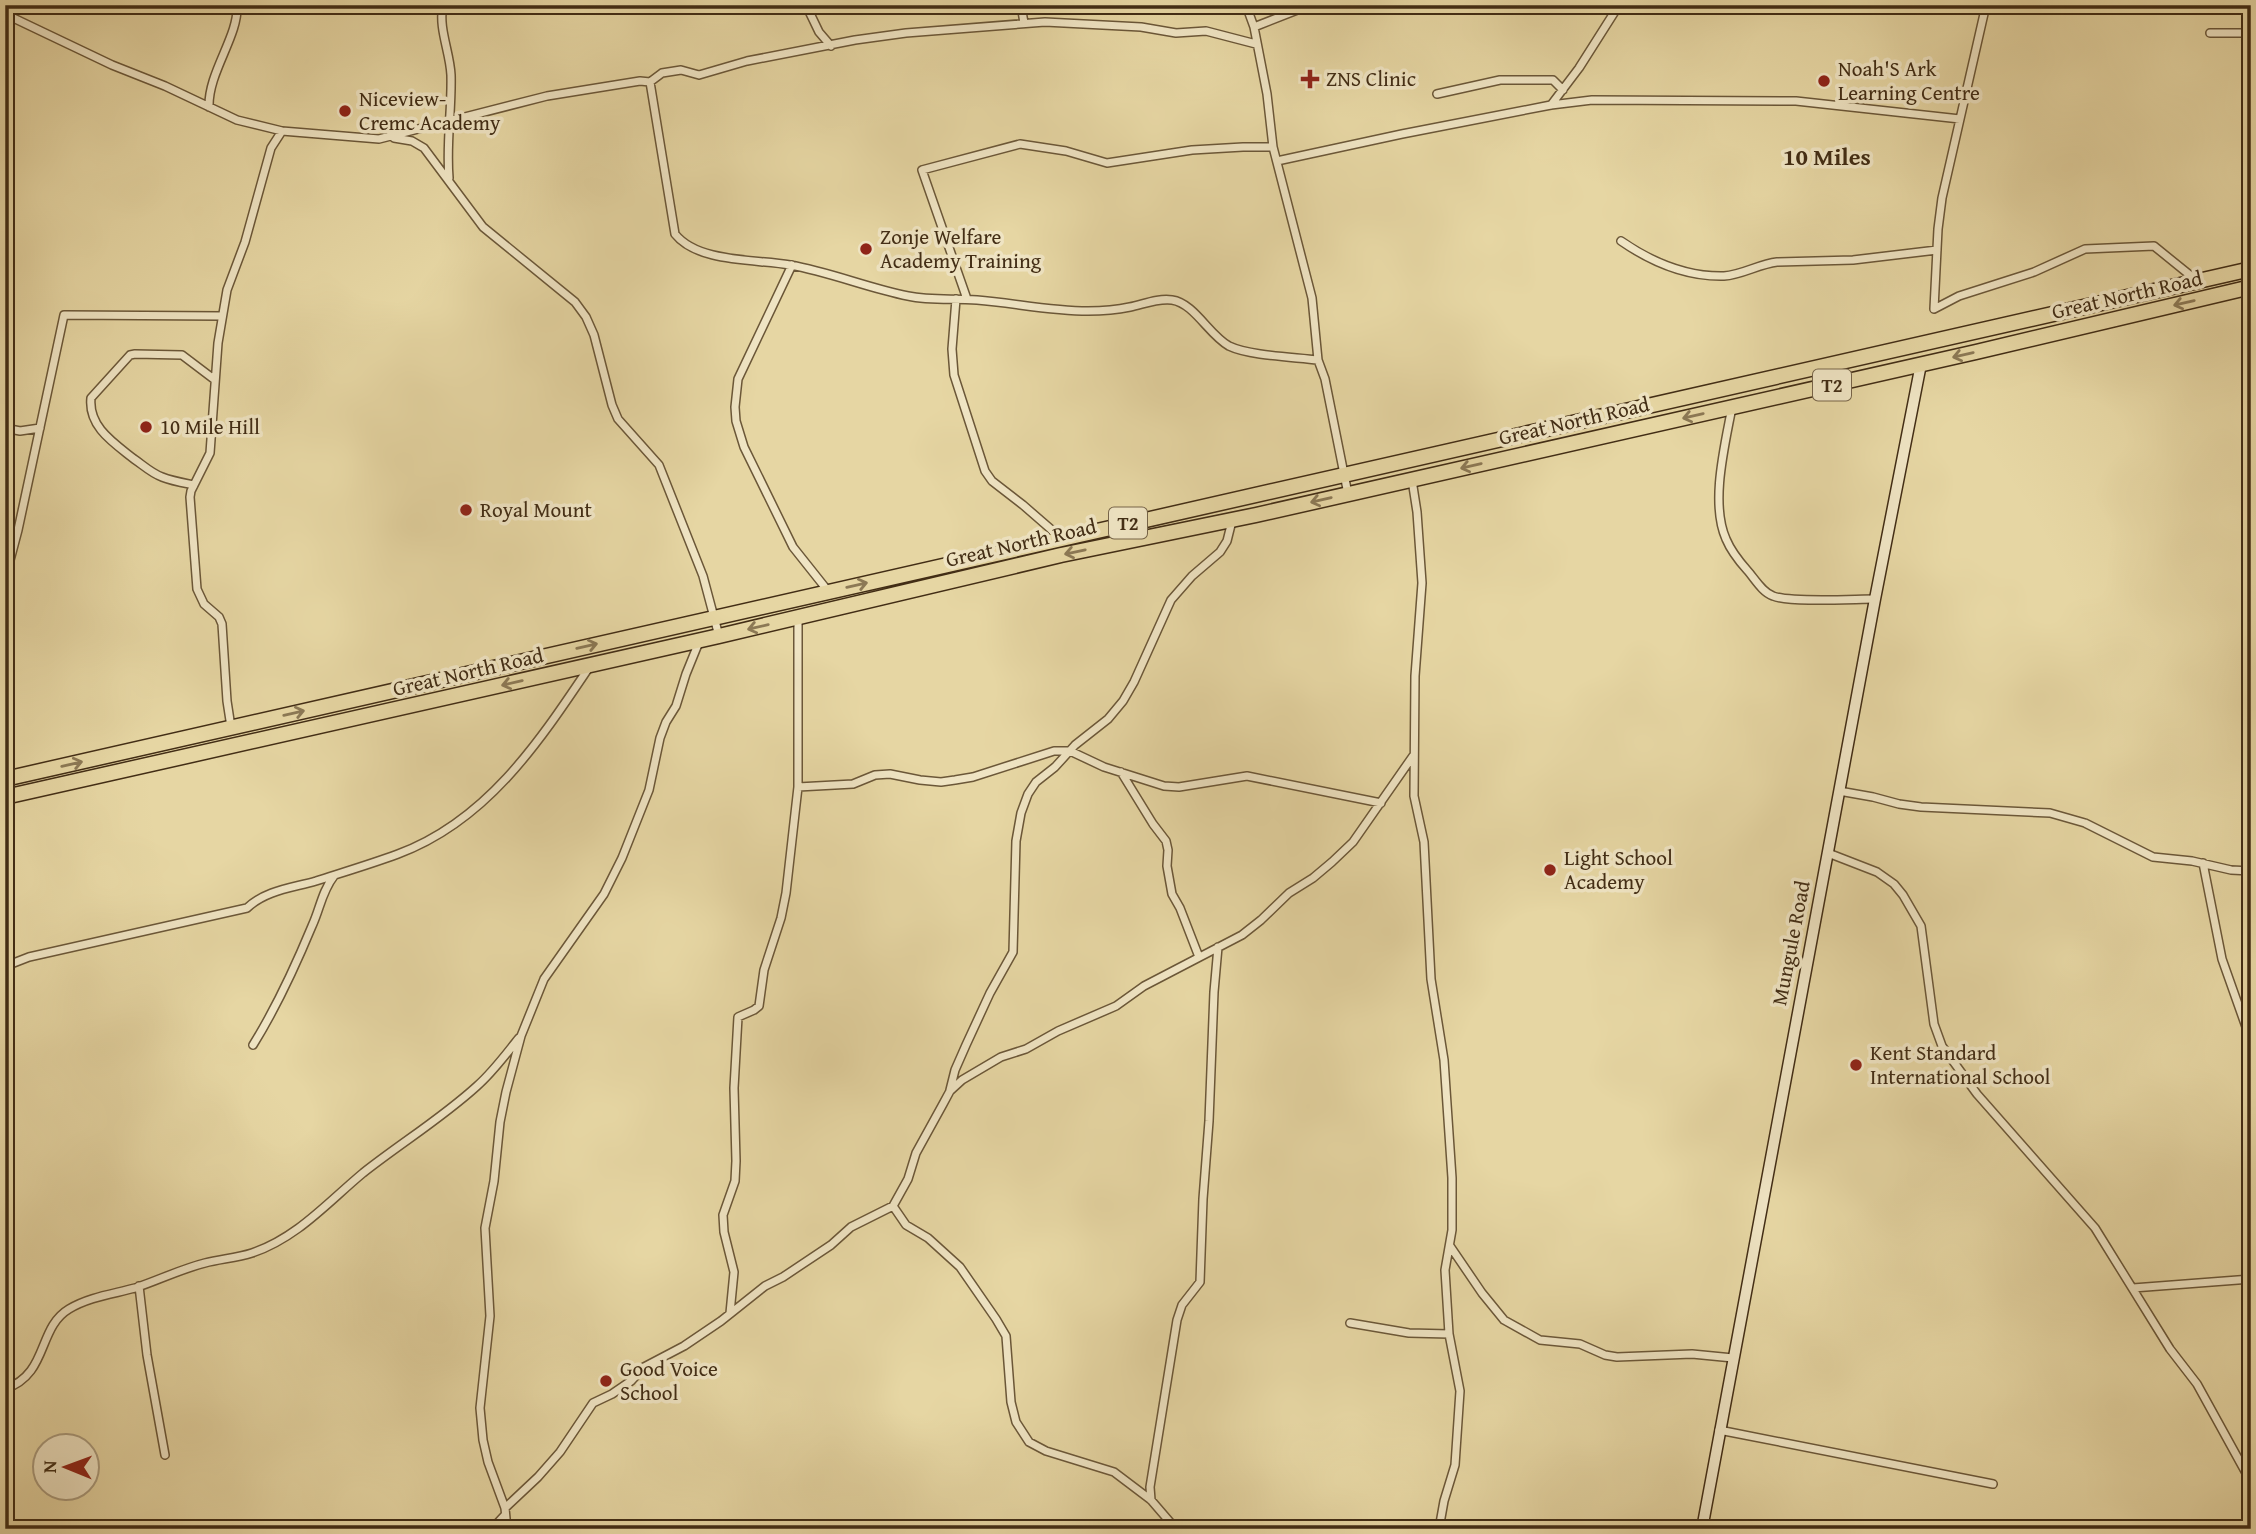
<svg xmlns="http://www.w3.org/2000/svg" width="2256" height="1534" font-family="'Gentium Book Plus',serif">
<rect width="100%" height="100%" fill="#e6d6a3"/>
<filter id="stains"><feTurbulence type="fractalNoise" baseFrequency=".00286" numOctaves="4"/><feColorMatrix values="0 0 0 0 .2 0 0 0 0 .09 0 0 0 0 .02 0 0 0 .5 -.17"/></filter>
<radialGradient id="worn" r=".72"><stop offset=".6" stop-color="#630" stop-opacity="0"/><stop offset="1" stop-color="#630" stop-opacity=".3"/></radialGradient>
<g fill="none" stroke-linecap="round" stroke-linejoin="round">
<defs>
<path id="street" d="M443 5C438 28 450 52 451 75 452 109 446 143 449 178
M806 5 819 32 831 46
M1021 5 1024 23
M1246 5 1254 27 1267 94 1273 147 1312 298 1318 360 1325 379 1348 494
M1986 5 1942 198 1938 229 1934 309 1959 296 2034 272 2085 249 2154 246 2196 280
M5 14 112 65 165 86 237 120 282 131 379 139 547 96 640 81 650 82 662 73 681 70 699 75 747 61 855 40 906 33 1045 22 1141 27 1176 33 1206 31 1256 44
M12 18 13 5
M1254 27 1310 5
M2210 33H2251
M650 82 675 234C698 263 756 259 790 265 830 272 868 288 908 296 931 301 954 298 977 300 1014 303 1051 311 1088 311 1102 311 1116 310 1130 307 1144 304 1158 298 1172 300 1194 303 1209 335 1229 346 1250 356 1294 357 1318 360
M1437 94 1500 80H1553L1563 90
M1551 105 1579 68 1619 5
M209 107C208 72 239 36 237 5
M394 138 412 141 424 148 483 227 575 302 586 317 594 335 612 405 618 419 659 465 703 576 719 636
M1277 161 1402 134 1551 105 1592 100 1796 101 1960 119
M1621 241C1650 261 1686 277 1724 276 1742 275 1759 264 1777 262L1853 260 1937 250
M792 265 738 379 735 407 736 421 744 447 793 547 828 591
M956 299 952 349 954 375 985 471 992 481 1023 505 1061 538
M967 299 922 170 1020 144 1066 151 1107 163 1192 150 1243 147H1273
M1732 407C1725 445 1710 503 1726 539 1731 551 1739 561 1747 570 1755 579 1762 592 1773 596 1790 603 1854 599 1875 599
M5 428 20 431 40 428
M1412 480 1417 512 1422 583 1415 676 1414 796 1424 842 1431 979 1444 1060 1452 1178V1230L1445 1270 1449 1334 1460 1391 1455 1465 1444 1501 1439 1529
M194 485C184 483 172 481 162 477 151 473 143 465 134 459 114 443 88 427 91 398L130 355 135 354 182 355 215 380
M5 579 18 530 64 315 222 316
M231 727 227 701 222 624 219 617 204 604 197 589 190 497 191 491 210 453 218 343 227 290 245 242 271 148 282 131
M1121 772 1153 824 1166 841 1168 850 1167 866 1172 894 1180 908 1199 957
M798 787 853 784 875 775 890 774 920 780 941 782 955 780 973 777 1054 751H1070L1104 767 1164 786 1179 787 1247 776 1381 803
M1839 791 1873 797 1899 804 1921 807 2050 813 2085 823 2153 857 2192 861 2231 870 2251 871
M1828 853 1877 872 1894 884 1903 895 1921 926 1934 1024 1942 1046 1977 1094 2095 1228 2170 1349 2197 1384 2251 1482
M2203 863 2222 959 2251 1041
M5 972 11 964 29 957 247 908C266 890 292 888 316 881 344 872 371 864 398 854 487 821 539 742 590 666
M253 1045C276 1008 295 967 312 926 320 909 322 891 334 876
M950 1090 955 1070 966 1045 990 993 1013 952 1016 841 1021 813 1028 794 1036 782 1055 767 1075 745 1108 719 1123 701 1134 682 1171 600 1192 576 1220 552 1227 541 1232 521
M893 1206 906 1225 928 1238 960 1267 996 1319 1006 1336 1011 1402 1016 1422 1029 1442 1046 1451 1114 1472 1151 1500 1176 1529
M1450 1246 1482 1293 1504 1320 1540 1340 1580 1344 1605 1355 1617 1357 1692 1354 1733 1358
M139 1286 147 1355 165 1455
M2133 1288 2251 1279
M730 1313 734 1272 724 1232 723 1215 735 1181 736 1161 734 1088 738 1017 754 1010 759 1006 764 970 781 918 786 893 798 787V618
M1350 1323 1409 1333 1449 1334
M5 1389C49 1374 37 1328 69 1309 89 1297 113 1294 135 1288 159 1280 181 1269 205 1263 220 1259 237 1258 252 1253 297 1238 328 1202 363 1173 401 1143 442 1118 477 1086 493 1072 506 1054 519 1038
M1719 1430 1993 1484
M1151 1500 1150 1487 1177 1320 1182 1305 1200 1282 1203 1199 1209 1121 1214 992 1218 947
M505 1508 538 1477 560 1452 593 1403 612 1394 631 1381 644 1367 684 1346 721 1321 765 1286 783 1277 831 1245 851 1227 893 1206 908 1179 916 1153 943 1104 950 1091 962 1080 1001 1057 1026 1049 1058 1031 1116 1006 1144 986 1242 935 1261 920 1289 893 1313 878 1332 862 1353 842 1413 756
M492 1529 505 1515
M507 1529 505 1508 488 1462 483 1440 480 1408 490 1316 485 1228 494 1181 500 1122 506 1092 521 1036 544 979 604 894 622 858 649 790 660 738 666 722 676 706 686 674 699 642"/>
<path id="secondary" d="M1702 1529 1875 599 1921 364"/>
<path id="highway" d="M5 779 2251 269
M5 797 719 636 1061 555 1256 515 1976 352 2251 287"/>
</defs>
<use href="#street" stroke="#6b5738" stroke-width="10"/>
<use href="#secondary" stroke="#422d15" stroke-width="13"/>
<use href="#highway" stroke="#422d15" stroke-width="17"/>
<use href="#street" stroke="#efe4c3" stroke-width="7"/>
<use href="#secondary" stroke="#efe4c3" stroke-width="10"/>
<use href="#highway" stroke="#e6d6a3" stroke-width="14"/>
</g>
<defs><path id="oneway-shaft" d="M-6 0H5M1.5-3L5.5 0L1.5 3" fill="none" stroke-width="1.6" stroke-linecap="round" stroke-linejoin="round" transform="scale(1.75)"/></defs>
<g stroke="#8c7955">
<use href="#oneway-shaft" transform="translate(2184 303) rotate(167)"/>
<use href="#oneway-shaft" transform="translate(1963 355) rotate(167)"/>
<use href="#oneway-shaft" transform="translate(1693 416) rotate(167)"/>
<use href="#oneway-shaft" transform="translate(1471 466) rotate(167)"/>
<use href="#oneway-shaft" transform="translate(1321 500) rotate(167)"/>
<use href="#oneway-shaft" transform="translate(1075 552) rotate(168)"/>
<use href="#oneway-shaft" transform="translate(857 585) rotate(-13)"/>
<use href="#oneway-shaft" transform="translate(758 627) rotate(167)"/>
<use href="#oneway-shaft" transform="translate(587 646) rotate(-13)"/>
<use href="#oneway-shaft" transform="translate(512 683) rotate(167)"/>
<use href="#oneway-shaft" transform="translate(294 713) rotate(-13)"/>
<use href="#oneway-shaft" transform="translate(72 764) rotate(-13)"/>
</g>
<g fill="#8f2418" stroke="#efe4c3" stroke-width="2.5">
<path d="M1306.5 68.5h7v7h7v7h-7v7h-7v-7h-7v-7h7z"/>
<circle cx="1824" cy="81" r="7"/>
<circle cx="345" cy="111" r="7"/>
<circle cx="866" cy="249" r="7"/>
<circle cx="146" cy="427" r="7"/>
<circle cx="466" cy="510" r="7"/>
<circle cx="1550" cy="870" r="7"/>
<circle cx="1856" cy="1065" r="7"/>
<circle cx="606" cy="1381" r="7"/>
</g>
<g text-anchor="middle" stroke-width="7" stroke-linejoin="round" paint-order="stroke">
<g fill="#efe4c3" stroke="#766449" stroke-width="2">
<rect x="1813" y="369.5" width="38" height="31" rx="5"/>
<rect x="1109" y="507.5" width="38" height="31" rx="5"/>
</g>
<g font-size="19" font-weight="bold" fill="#422d15">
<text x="1832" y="392">T2</text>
<text x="1128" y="530">T2</text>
</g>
<g font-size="21" fill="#422d15" stroke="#efe4c3" text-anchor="start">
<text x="1838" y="76">Noah'S Ark<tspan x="1838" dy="24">Learning Centre</tspan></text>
<text x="1326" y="86">ZNS Clinic</text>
<text x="359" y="106">Niceview-<tspan x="359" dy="24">Cremc Academy</tspan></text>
<text x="880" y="244">Zonje Welfare<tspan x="880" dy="24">Academy Training</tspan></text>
<text x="160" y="434">10 Mile Hill</text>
<text x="480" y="517">Royal Mount</text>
<text x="1564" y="865">Light School<tspan x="1564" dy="24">Academy</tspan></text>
<text x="1870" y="1060">Kent Standard<tspan x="1870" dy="24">International School</tspan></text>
<text x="620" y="1376">Good Voice<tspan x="620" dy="24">School</tspan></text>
</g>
<g font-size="21" fill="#422d15" stroke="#efe4c3">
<text transform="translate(2127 295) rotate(-13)" y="7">Great North Road</text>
<text transform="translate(1574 421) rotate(-13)" y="7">Great North Road</text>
<text transform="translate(1021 543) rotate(-13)" y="7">Great North Road</text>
<text transform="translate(468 672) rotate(-13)" y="7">Great North Road</text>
<text transform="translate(1791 943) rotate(-79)" y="7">Mungule Road</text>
</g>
<g font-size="24" font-weight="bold" fill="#422d15" stroke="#efe4c3">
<text x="1827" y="165">10 Miles</text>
</g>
</g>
<rect width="2256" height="1534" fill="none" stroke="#e6d6a3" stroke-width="28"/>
<rect x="7" y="7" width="2242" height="1520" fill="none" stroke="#422d15" stroke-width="3.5"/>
<rect x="14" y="14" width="2228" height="1506" fill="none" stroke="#422d15" stroke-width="2"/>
<g transform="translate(66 1467) rotate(271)"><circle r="33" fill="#efe4c3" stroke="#aa9b7d" stroke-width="2"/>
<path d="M0-5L12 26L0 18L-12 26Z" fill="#8f2418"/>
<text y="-10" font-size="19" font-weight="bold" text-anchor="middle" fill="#422d15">N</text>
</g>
<rect width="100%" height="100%" filter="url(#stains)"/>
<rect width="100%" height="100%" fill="url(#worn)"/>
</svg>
